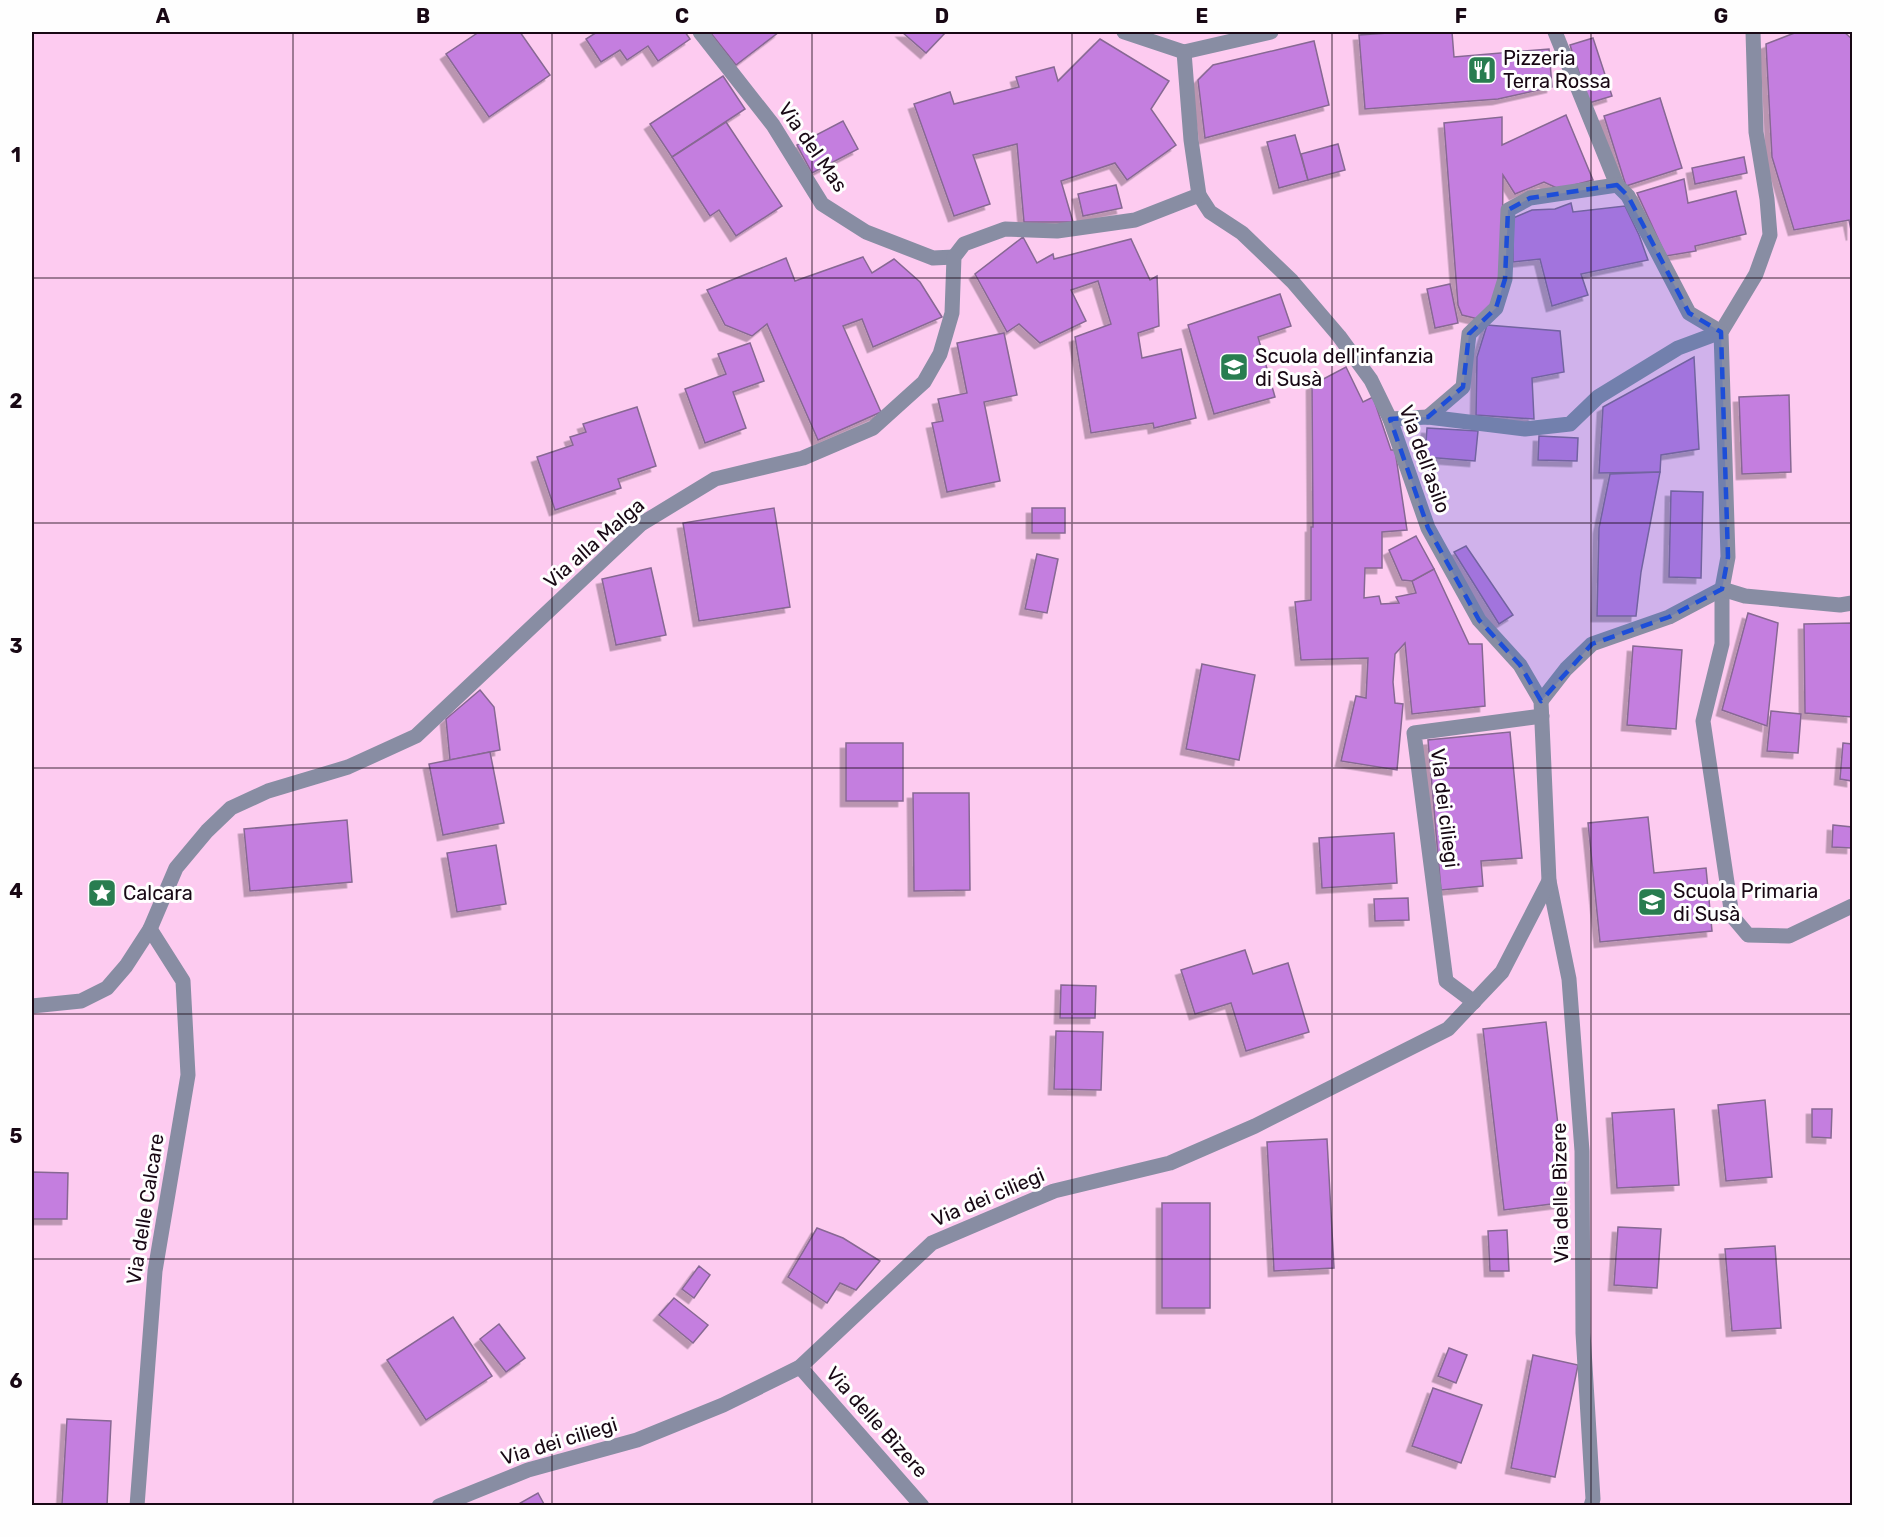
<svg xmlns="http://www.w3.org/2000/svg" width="1884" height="1537" font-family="Rubik,sans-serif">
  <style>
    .building { fill: #c47edf; stroke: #876893; stroke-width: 1.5; filter: url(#shadow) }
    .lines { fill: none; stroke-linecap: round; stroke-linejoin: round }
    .minor { stroke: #888da3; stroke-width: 15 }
    .marked { fill: #1d4ed8; fill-opacity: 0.2; stroke: #1d4ed8; stroke-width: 4.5; stroke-dasharray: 12 8; stroke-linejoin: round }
    .grid { fill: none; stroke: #180814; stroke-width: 1.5; stroke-opacity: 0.55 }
    .labels { text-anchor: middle; stroke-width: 6; stroke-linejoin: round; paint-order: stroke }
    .poi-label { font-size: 20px; fill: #180814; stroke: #fefefe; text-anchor: start }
    .street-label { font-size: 20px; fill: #180814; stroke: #fefefe }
    .neatline { fill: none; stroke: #180814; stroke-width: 2 }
    .grid-label { font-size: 20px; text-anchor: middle; font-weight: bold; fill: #180814 }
  </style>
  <defs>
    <filter id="shadow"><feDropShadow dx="-5.5" dy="5.5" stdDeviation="0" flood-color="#0004"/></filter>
  </defs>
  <rect width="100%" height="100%" fill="#fdcbf0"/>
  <g class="building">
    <path d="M479 32H520L550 75 489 117 446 54Z"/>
    <path d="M597 32H685L690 39 658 61 648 46 627 60 620 50 601 62 586 39Z"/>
    <path d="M710 32H779L736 65Z"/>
    <path d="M902 32H946L926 53Z"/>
    <path d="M1403 32H1452L1454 57 1549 49 1552 87 1498 99 1365 109 1359 35Z"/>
    <path d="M1797 32H1844L1852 39V235L1849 220 1794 230 1772 157 1766 44Z"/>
    <path d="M1593 38 1612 96 1589 103 1570 45Z"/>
    <path d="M1100 39 1169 81 1151 109 1176 145 1127 180 1115 163 1061 181 1073 222H1024L1017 144 973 155 990 204 954 216 914 104 950 92 954 104 1019 87 1016 77 1054 67 1058 81Z"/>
    <path d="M1314 41 1329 105 1205 138 1198 80 1213 65Z"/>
    <path d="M723 76 745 109 672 157 650 124Z"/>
    <path d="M1660 98 1682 168 1626 186 1604 116Z"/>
    <path d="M1566 115 1593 180 1559 189 1544 182 1515 194 1503 175 1502 271 1490 309 1478 319 1462 315 1458 305 1444 123 1502 117V145Z"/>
    <path d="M843 121 858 149 812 173 797 145Z"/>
    <path d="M726 122 782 206 736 236 719 210 710 216 672 157Z"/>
    <path d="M1295 135 1308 180 1279 188 1267 142Z"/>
    <path d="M1338 144 1345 170 1308 180 1301 154Z"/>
    <path d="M1744 157 1747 173 1695 184 1692 168Z"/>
    <path d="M1684 179 1688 203 1736 191 1746 234 1695 246 1696 251 1666 256 1637 193Z"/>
    <path d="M1116 185 1122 208 1083 216 1078 194Z"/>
    <path d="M1571 203 1573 212 1625 206 1639 235 1648 260 1581 274 1588 295 1552 306 1540 259 1513 262V218L1532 210 1555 209Z"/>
    <path d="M1023 237 1037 263 1053 254 1054 259 1131 239 1150 280 1157 276 1159 326 1138 333 1142 358 1181 349 1196 418 1154 428 1153 423 1091 433 1075 337 1111 324 1098 281 1071 290 1086 321 1040 343 1019 324 1007 332 975 274Z"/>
    <path d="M863 257 872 273 894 259 920 282 942 317 873 347 862 319 843 326 881 412 818 440 767 324 752 336 725 325 707 290 786 258 795 281Z"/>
    <path d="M1450 284 1458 323 1435 328 1427 289Z"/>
    <path d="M1280 294 1291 326 1258 337 1275 397 1214 414 1188 325Z"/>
    <path d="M1487 325 1560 331 1564 372 1532 378 1534 419 1476 415 1477 357Z"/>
    <path d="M1004 333 1017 395 984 402 1000 481 947 492 932 423 943 421 938 399 967 393 957 343Z"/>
    <path d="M750 343 764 381 733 392 746 428 705 443 685 389 726 374 718 354Z"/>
    <path d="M1694 357 1699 449 1661 455 1660 472 1599 473 1603 407Z"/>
    <path d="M1346 367 1363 402 1373 397 1391 450H1395L1407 530 1382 532V568H1365L1364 598 1379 596 1381 604 1399 603 1396 597 1416 593 1412 581 1434 569 1469 644H1482L1485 706 1412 714 1405 643 1395 654 1393 682 1395 703 1403 704 1397 770 1341 761 1356 696 1366 698 1368 658 1301 660 1295 602 1311 600V527H1313L1312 385Z"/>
    <path d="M1789 395 1791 472 1742 474 1739 397Z"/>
    <path d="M637 407 656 466 618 479 621 488 555 510 537 457 573 445 570 437 586 432 583 424Z"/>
    <path d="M1427 428 1478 431 1475 461 1425 457Z"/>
    <path d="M1539 436 1578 438 1577 461 1538 460Z"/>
    <path d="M1660 472 1641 572 1636 616H1597L1599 528 1610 474Z"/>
    <path d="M1671 491 1703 492 1701 578 1669 577Z"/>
    <path d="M774 508 790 607 699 621 683 523Z"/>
    <rect x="1032" y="508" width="33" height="25"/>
    <path d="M1416 536 1434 569 1412 581 1402 580 1389 550Z"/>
    <path d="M1466 546 1513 615 1499 624 1454 552Z"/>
    <path d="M1037 554 1058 559 1047 613 1025 609Z"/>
    <path d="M651 568 666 635 616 645 602 579Z"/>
    <path d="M1748 613 1778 623 1767 726 1722 710Z"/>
    <path d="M1852 623V717L1805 713 1804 624Z"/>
    <path d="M1633 646 1682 650 1676 729 1627 725Z"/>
    <path d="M1202 664 1255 675 1239 760 1186 749Z"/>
    <path d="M480 690 494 707 500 750 450 760 446 719Z"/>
    <path d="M1771 711 1801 714 1798 753 1767 751Z"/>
    <path d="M1510 732 1522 858 1481 861 1483 886 1441 890 1428 740Z"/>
    <rect x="846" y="743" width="57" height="58"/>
    <path d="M1843 743 1852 744V781L1840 779Z"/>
    <path d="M490 752 504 823 443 835 429 764Z"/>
    <path d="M913 793H969L970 890 914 891Z"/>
    <path d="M1648 817 1654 873 1706 868 1712 931 1600 942 1588 823Z"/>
    <path d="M347 820 352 882 250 891 244 829Z"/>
    <path d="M1833 825 1852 827V848L1832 847Z"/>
    <path d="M1394 833 1397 883 1322 888 1319 838Z"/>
    <path d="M496 845 506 904 457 912 447 853Z"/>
    <path d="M1408 898 1409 920 1375 921 1374 899Z"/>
    <path d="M1245 950 1253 974 1288 963 1309 1032 1246 1051 1231 1003 1195 1014 1181 970Z"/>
    <path d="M1061 985 1096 986 1095 1018H1060Z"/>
    <path d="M1546 1022 1567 1202 1504 1210 1483 1029Z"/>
    <path d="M1056 1031 1103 1032 1101 1090 1054 1089Z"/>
    <path d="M1765 1100 1772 1177 1726 1181 1718 1105Z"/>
    <path d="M1674 1109 1679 1185 1617 1188 1612 1113Z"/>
    <path d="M1812 1109H1832L1831 1138 1812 1137Z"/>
    <path d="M1327 1139 1334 1268 1274 1271 1267 1142Z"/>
    <path d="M32 1172 68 1173 67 1219H32Z"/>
    <rect x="1162" y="1203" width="48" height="105"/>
    <path d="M1618 1227 1661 1229 1657 1288 1614 1285Z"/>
    <path d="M817 1228 843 1238 880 1261 856 1290 840 1283 827 1303 788 1277Z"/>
    <path d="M1507 1230 1509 1271H1490L1488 1231Z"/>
    <path d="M1775 1246 1781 1328 1732 1331 1725 1249Z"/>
    <path d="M699 1266 710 1275 694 1298 682 1289Z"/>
    <path d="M674 1298 708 1325 693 1343 659 1315Z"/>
    <path d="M453 1317 492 1376 426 1420 387 1360Z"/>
    <path d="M499 1324 525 1358 506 1372 480 1339Z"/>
    <path d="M1449 1348 1467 1355 1456 1383 1438 1376Z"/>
    <path d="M1533 1355 1578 1365 1555 1477 1511 1468Z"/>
    <path d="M1433 1388 1482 1405 1461 1463 1412 1446Z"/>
    <path d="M67 1419 111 1421 107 1506 62 1504Z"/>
    <path d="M538 1493 545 1506H515Z"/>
  </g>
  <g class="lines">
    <g class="minor">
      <path d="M700 32 773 125 822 204 866 232 933 258 954 257"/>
      <path d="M1124 32 1184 52 1271 32"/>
      <path d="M1555 32 1617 185 1628 196 1689 313 1721 332"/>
      <path d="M1753 32 1756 132 1767 199 1770 235 1756 274 1721 332 1728 557 1722 589V644L1703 721 1732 916 1748 935 1789 936 1852 906"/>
      <path d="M1199 195 1210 212 1242 233 1292 281 1339 336 1371 380 1390 419 1428 528 1479 620 1520 665 1541 701 1549 881 1569 979 1582 1151 1583 1333 1593 1499 1591 1506"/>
      <path d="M1428 417 1463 387 1469 334 1496 308 1505 279 1508 210 1530 198 1617 185"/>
      <path d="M1390 419 1428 417 1525 429 1570 424 1598 397 1678 348 1721 332"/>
      <path d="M1722 589 1745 596 1840 605 1852 603"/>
      <path d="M1541 701 1566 669 1592 644 1669 617 1722 589"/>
      <path d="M1474 1002 1446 981 1414 733 1542 716"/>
      <path d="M32 1006 81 1001 107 988 126 966 150 929 176 868 207 831 231 808 268 791 348 767 416 736 641 524 715 479 803 458 873 428 924 382 940 354 952 313 954 257 964 244 1005 229 1057 231 1135 220 1199 195 1191 140 1184 52"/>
      <path d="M800 1367 922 1506"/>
      <path d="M137 1506 155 1271 188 1075 183 981 150 929"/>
      <path d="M439 1506 528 1470 637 1440 723 1405 800 1367 932 1243 1054 1191 1170 1163 1255 1126 1448 1029 1502 972 1549 881"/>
    </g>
  </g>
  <path class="marked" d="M1617 185 1628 196 1689 313 1721 332 1728 557 1722 589 1669 617 1592 644 1541 701 1520 665 1479 620 1428 528 1390 419 1428 417 1463 387 1469 334 1496 308 1505 279 1508 210 1530 198Z"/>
  <path class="grid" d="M293 32V1506M552 32V1506M812 32V1506M1072 32V1506M1332 32V1506M1591 32V1506M32 278H1852M32 523H1852M32 768H1852M32 1014H1852M32 1259H1852"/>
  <defs>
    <g id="restaurant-square" transform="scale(1.5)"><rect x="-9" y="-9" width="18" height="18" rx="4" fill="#297d50" stroke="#fefefe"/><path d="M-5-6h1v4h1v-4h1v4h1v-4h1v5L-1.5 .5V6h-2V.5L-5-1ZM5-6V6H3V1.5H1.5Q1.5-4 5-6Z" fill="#fff"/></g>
    <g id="school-square" transform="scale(1.5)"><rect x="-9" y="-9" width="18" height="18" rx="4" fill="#297d50" stroke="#fefefe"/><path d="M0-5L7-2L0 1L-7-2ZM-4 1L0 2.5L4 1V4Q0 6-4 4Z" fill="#fff"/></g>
    <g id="sight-square" transform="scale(1.5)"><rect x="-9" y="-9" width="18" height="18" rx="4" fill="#297d50" stroke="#fefefe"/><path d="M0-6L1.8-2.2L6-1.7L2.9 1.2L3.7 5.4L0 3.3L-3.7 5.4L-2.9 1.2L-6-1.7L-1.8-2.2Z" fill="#fff"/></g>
  </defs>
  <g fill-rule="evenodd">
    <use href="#restaurant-square" x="1482" y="70"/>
    <use href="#school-square" x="1234" y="367"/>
    <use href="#sight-square" x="102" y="893"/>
    <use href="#school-square" x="1652" y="902"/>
  </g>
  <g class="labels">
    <g class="poi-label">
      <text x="1503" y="65">Pizzeria<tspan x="1503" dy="23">Terra Rossa</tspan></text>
      <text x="1255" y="363">Scuola dell'infanzia<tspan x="1255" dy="23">di Susà</tspan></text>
      <text x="1673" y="898">Scuola Primaria<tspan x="1673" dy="23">di Susà</tspan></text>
      <text x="123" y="900">Calcara</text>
    </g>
    <g class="street-label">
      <text transform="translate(813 147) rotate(55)" y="7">Via del Mas</text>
      <text transform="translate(1425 459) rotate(70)" y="7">Via dell'asilo</text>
      <text transform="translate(594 543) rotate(-41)" y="7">Via alla Malga</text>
      <text transform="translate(1445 808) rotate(83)" y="7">Via dei ciliegi</text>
      <text transform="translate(1560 1193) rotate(-91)" y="7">Via delle Bìzere</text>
      <text transform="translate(988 1197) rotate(-23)" y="7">Via dei ciliegi</text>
      <text transform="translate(145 1209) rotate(-81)" y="7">Via delle Calcare</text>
      <text transform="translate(877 1422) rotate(48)" y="7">Via delle Bìzere</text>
      <text transform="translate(559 1441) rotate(-17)" y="7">Via dei ciliegi</text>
    </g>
  </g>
  <rect width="1884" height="1537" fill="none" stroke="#fefefe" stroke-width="66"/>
  <rect x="33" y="33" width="1818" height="1471" class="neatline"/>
  <g class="grid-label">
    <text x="163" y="23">A</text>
    <text x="423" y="23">B</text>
    <text x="682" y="23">C</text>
    <text x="942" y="23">D</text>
    <text x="1202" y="23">E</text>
    <text x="1461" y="23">F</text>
    <text x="1721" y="23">G</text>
    <text x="16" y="162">1</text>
    <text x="16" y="408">2</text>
    <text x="16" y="653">3</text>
    <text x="16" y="898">4</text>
    <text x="16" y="1143">5</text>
    <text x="16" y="1388">6</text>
  </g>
</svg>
